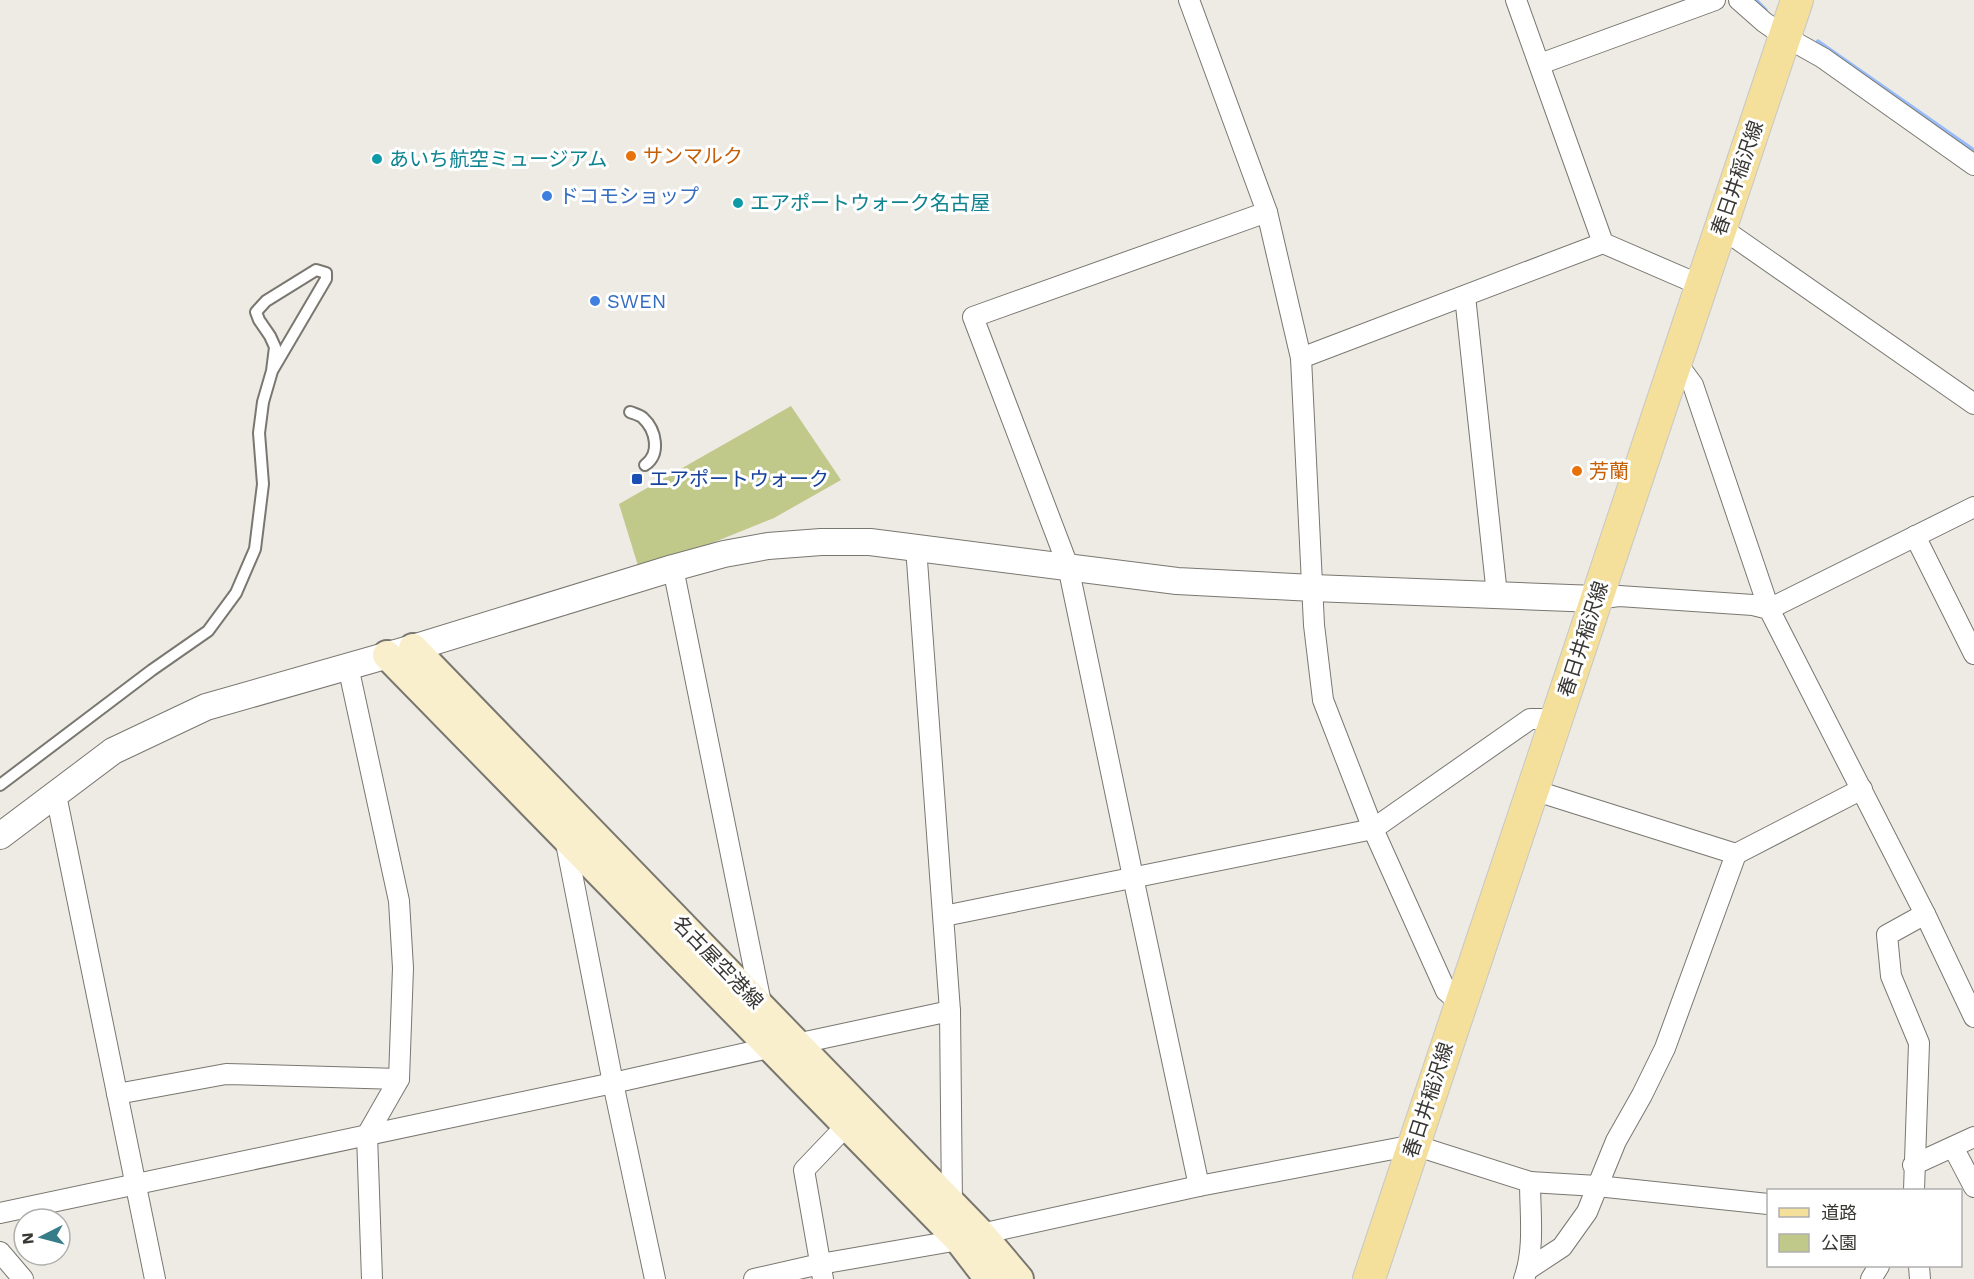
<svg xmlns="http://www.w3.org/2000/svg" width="1974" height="1279" font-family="'Work Sans','Noto Sans JP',sans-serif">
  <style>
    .green { fill: #c1c98a }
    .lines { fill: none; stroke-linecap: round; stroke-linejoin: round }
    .stream { stroke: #98bcfb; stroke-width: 5 }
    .service-casing { stroke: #797770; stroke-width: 14 }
    .minor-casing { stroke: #797770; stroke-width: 22 }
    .tertiary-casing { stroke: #797770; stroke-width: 28 }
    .secondary-casing { stroke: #797770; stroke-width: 32 }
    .primary-casing { stroke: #c7c7c6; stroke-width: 34 }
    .service { stroke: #fff; stroke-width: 10 }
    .minor { stroke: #fff; stroke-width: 20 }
    .tertiary { stroke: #fff; stroke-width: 26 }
    .secondary { stroke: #faefcd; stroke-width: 28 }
    .primary { stroke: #f4df9b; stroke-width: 32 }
    .food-dot { fill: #e8710a; stroke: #fff; stroke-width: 2 }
    .culture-dot { fill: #0f9aa8; stroke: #fff; stroke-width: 2 }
    .shop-dot { fill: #3f7fe0; stroke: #fff; stroke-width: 2 }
    .transit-dot { fill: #1a4fb4; stroke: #fff; stroke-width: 2 }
    .labels { text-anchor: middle; stroke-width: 6; stroke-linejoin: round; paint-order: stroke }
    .food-label { font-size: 20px; fill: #c56008; stroke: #fff; text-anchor: start }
    .culture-label { font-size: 20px; fill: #0d838f; stroke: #fff; text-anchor: start }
    .street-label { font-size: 20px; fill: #383734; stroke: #fff }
    .shop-label { font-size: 20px; fill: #366cbe; stroke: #fff; text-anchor: start }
    .transit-label { font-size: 20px; fill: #164399; stroke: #fff; text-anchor: start }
  </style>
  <rect width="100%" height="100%" fill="#edebe3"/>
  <path class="green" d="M791 406 841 480 774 518 712 543 639 569 619 504Z"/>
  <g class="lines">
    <g class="stream">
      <path d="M1755 0 1765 10"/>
      <path d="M1818 42 1974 151"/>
    </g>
    <g class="service-casing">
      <g id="service">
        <path d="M630 412C635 414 640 415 643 418 656 430 661 454 645 465"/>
        <path d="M0 785 152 670 208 631 236 593 255 549 263 484 259 433 263 402 272 371 275 347 270 336 259 320 256 312 266 301 316 270 326 273V279L272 371"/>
      </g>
    </g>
    <g class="minor-casing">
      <g id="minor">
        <path d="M1189 0 1267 212 973 317 1068 566 1133 877 1199 1186"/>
        <path d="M1516 0 1603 243 1700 285"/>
        <path d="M1739 0 1764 22 1784 36 1823 58 1974 165"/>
        <path d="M1540 64 1715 0"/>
        <path d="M1267 212 1301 358 1314 625 1323 700 1373 829 1446 991 1460 1003"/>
        <path d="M1720 227 1974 404"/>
        <path d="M1465 296 1497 595"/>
        <path d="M1301 358 1603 243"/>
        <path d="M1676 362 1693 385 1769 609 1974 507"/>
        <path d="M1915 536 1974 654"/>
        <path d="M916 547 950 1011 952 1204"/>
        <path d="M673 568 762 1008"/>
        <path d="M1596 599 1619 596 1753 605 1769 609 1925 914 1974 1017"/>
        <path d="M348 666 399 901 403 968 399 1079 367 1135 372 1279"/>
        <path d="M1533 790 1736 854"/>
        <path d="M56 795 155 1279"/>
        <path d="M565 838 613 1083 655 1279"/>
        <path d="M944 916 1373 829 1530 719H1557"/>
        <path d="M796 1044 950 1011"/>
        <path d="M117 1094 226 1074 399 1079"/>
        <path d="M1953 1147 1974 1187"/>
        <path d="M1913 1165 1974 1137"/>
        <path d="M1530 1182 1597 1186 1768 1204"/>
        <path d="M1914 1190 1919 1043 1891 976 1887 935 1925 914"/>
        <path d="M0 1213 613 1083 769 1048"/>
        <path d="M981 1234 1199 1186 1414 1145 1530 1182C1530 1213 1535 1249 1524 1279"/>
        <path d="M0 1252 23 1279"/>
        <path d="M1919 1266 1920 1279"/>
        <path d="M1527 1270 1562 1247 1587 1212 1616 1141 1642 1095 1665 1048 1736 854 1862 789"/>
        <path d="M754 1279 820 1264 959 1240"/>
        <path d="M823 1279 804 1170 846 1126"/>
        <path d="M1871 1279 1879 1266"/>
      </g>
    </g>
    <g class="tertiary-casing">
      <path id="tertiary" d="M0 836 113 751 206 707 413 648 673 568 724 554 768 546 821 542H870L1177 581 1313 588 1596 599"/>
    </g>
    <g class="secondary-casing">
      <g id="secondary">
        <path d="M413 648 981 1234 1019 1279"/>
        <path d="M387 655 959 1240 989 1279"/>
      </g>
    </g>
    <g class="primary-casing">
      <path id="primary" d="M1369 1279 1797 0"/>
    </g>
    <use href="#service" class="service"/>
    <use href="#minor" class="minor"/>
    <use href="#tertiary" class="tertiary"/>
    <use href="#secondary" class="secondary"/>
    <use href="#primary" class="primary"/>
  </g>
  <g class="food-dot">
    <circle cx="631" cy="156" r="6"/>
    <circle cx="1577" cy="471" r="6"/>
  </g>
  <g class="culture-dot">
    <circle cx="377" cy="159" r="6"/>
    <circle cx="738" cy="203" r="6"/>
  </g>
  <g class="shop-dot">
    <circle cx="547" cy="196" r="6"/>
    <circle cx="595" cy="301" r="6"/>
  </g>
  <rect class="transit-dot" x="631" y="473" width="12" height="12" rx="3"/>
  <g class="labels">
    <g class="food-label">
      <text x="643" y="163">サンマルク</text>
      <text x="1589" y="478">芳蘭</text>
    </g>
    <g class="culture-label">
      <text x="389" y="166">あいち航空ミュージアム</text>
      <text x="750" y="210">エアポートウォーク名古屋</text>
    </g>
    <g class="street-label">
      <text transform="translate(1737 178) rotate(-71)" y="7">春日井稲沢線</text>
      <text transform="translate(1583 639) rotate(-72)" y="7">春日井稲沢線</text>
      <text transform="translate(718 962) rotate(46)" y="7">名古屋空港線</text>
      <text transform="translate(1428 1100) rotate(-72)" y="7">春日井稲沢線</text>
    </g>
    <g class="shop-label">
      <text x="559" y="203">ドコモショップ</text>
      <text x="607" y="308">SWEN</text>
    </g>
    <g class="transit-label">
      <text x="649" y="486">エアポートウォーク</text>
    </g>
  </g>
  <rect x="1767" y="1189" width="195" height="78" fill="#ffffff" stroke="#afafae" stroke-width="1.5"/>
  <rect x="1779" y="1208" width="30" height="9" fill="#f4df9b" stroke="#afafae" stroke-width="1.5"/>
  <text x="1821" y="1219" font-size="18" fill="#383734">道路</text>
  <rect x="1779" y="1234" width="30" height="18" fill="#c1c98a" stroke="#afafae" stroke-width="1.5"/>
  <text x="1821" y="1249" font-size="18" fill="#383734">公園</text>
  <g transform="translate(42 1237) rotate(264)"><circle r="28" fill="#ffffff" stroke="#afafae" stroke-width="1.5"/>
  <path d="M0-4.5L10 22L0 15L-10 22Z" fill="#377d89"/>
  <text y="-9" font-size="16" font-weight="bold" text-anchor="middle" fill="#383734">N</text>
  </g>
</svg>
